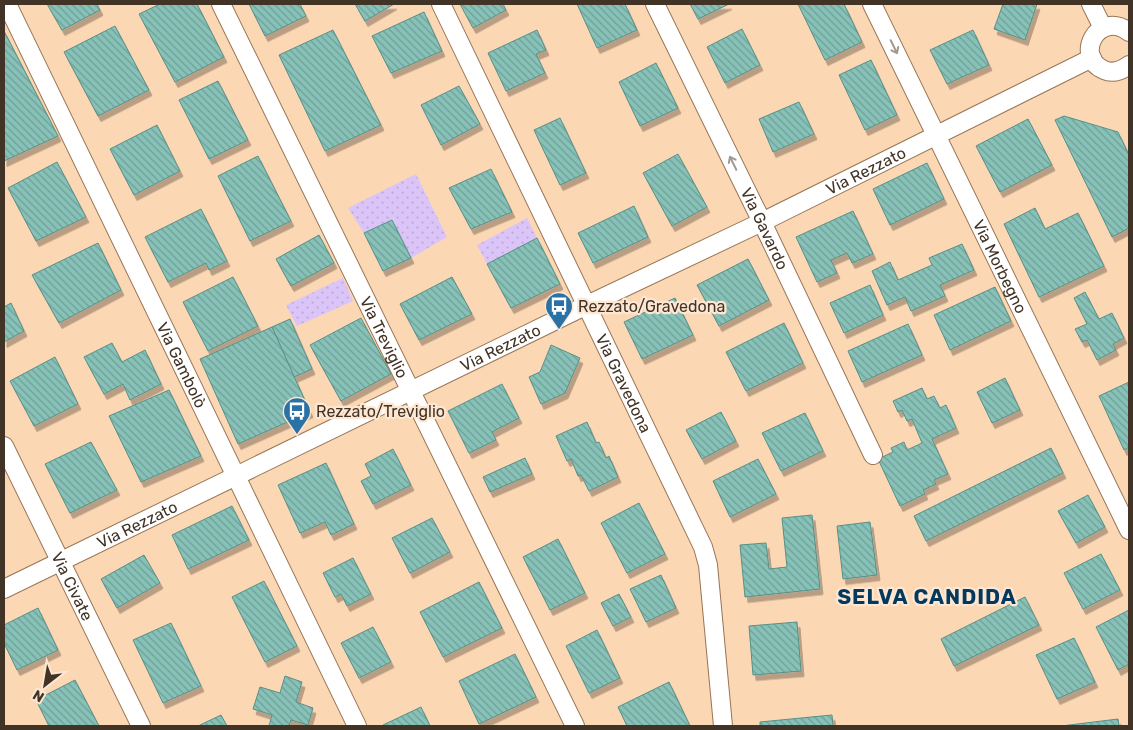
<svg xmlns="http://www.w3.org/2000/svg" width="1133" height="730" font-family="Rubik,sans-serif">
  <style>
    .grass { fill: url(#grass-dots) }
    .building { fill: url(#building-back-hatch); stroke: #569088; filter: url(#shadow) }
    .lines { fill: none; stroke-linecap: round; stroke-linejoin: round }
    .minor-casing { stroke: #987656; stroke-width: 20 }
    .minor { stroke: #fff; stroke-width: 18 }
    .oneway { stroke: #a09992 }
    .labels { text-anchor: middle; stroke-width: 4.5; stroke-linejoin: round; paint-order: stroke }
    .street-label { font-size: 16px; fill: #413325; stroke: #fee7d2 }
    .poi-label { font-size: 16px; fill: #413325; stroke: #fee7d2; text-anchor: start }
    .district-label { font-size: 21px; font-weight: bold; letter-spacing: 1px; fill: #03395c; stroke: #fee7d2 }
  </style>
  <defs>
    <pattern id="grass-dots" width="8" height="8" patternUnits="userSpaceOnUse" patternTransform="scale(1.25)"><rect width="8" height="8" fill="#dbc5f8"/><path d="M2 2h.1M6 6h.1" fill="none" stroke="#bdaad4" stroke-width="1.8" stroke-linecap="round"/></pattern>
    <pattern id="building-back-hatch" width="6" height="6" patternUnits="userSpaceOnUse" patternTransform="scale(1.25)"><rect width="6" height="6" fill="#87c2b9"/><path d="M-1 5l2 2M0 0l6 6M5-1l2 2" fill="none" stroke="#709e96"/></pattern>
    <filter id="shadow"><feDropShadow dx="3" dy="5.5" stdDeviation="0" flood-color="#0004"/></filter>
  </defs>
  <rect width="100%" height="100%" fill="#fcd7b4"/>
  <g class="grass">
    <path d="M416 174 447 237 411 258 392 220 364 233 348 208Z"/>
    <path d="M527 218 537 238 487 264 477 245Z"/>
    <path d="M343 278 353 301 297 326 286 305Z"/>
  </g>
  <g class="building">
    <path d="M47 4H97L100 10 62 30Z"/>
    <path d="M160 4H197L224 57 175 82 139 14Z"/>
    <path d="M249 4H300L306 16 265 36Z"/>
    <path d="M355 4H394L365 21Z"/>
    <path d="M460 4H503L506 10 473 28Z"/>
    <path d="M577 4H625L637 30 597 48Z"/>
    <path d="M690 4H729L698 19Z"/>
    <path d="M798 4H844L862 42 825 60Z"/>
    <path d="M1003 4H1037L1025 40 994 29Z"/>
    <path d="M424 12 442 51 391 73 372 36Z"/>
    <path d="M115 26 149 90 98 116 64 52Z"/>
    <path d="M742 29 760 65 725 83 707 47Z"/>
    <path d="M333 30 381 125 325 151 279 55Z"/>
    <path d="M537 30 546 50 536 54 545 73 506 91 488 53Z"/>
    <path d="M973 30 989 65 947 84 930 50Z"/>
    <path d="M4 31 58 136 4 161Z"/>
    <path d="M871 60 897 115 865 130 839 75Z"/>
    <path d="M656 63 678 108 640 126 619 82Z"/>
    <path d="M218 81 248 140 209 159 179 100Z"/>
    <path d="M459 86 480 124 441 145 421 105Z"/>
    <path d="M799 102 814 134 773 152 759 119Z"/>
    <path d="M1064 116 1118 132 1129 155V228L1112 237 1055 120Z"/>
    <path d="M560 118 586 173 560 185 534 130Z"/>
    <path d="M1028 119 1052 165 1000 192 976 146Z"/>
    <path d="M157 125 180 171 134 195 110 149Z"/>
    <path d="M678 154 707 207 672 226 643 173Z"/>
    <path d="M258 156 291 221 250 241 218 176Z"/>
    <path d="M57 162 86 217 36 241 8 188Z"/>
    <path d="M927 163 944 199 890 225 873 189Z"/>
    <path d="M491 169 512 212 471 229 449 188Z"/>
    <path d="M634 206 648 237 593 263 578 233Z"/>
    <path d="M1035 208 1045 229 1078 213 1104 266 1039 297 1004 224Z"/>
    <path d="M201 209 227 261 209 270 206 263 168 282 145 237Z"/>
    <path d="M853 211 873 254 852 263 847 253 831 260 837 273 817 282 796 237Z"/>
    <path d="M392 220 411 258 383 271 364 233Z"/>
    <path d="M319 235 334 263 291 286 276 259Z"/>
    <path d="M537 238 560 284 511 308 487 264Z"/>
    <path d="M98 243 121 290 59 323 32 275Z"/>
    <path d="M962 244 974 270 940 285 945 296 911 311 905 297 887 305 872 271 890 262 898 280 932 265 929 258Z"/>
    <path d="M748 259 769 300 719 326 697 285Z"/>
    <path d="M233 277 258 326 208 351 183 302Z"/>
    <path d="M452 277 472 314 419 340 400 304Z"/>
    <path d="M870 285 883 315 844 333 830 303Z"/>
    <path d="M995 287 1011 321 950 350 934 315Z"/>
    <path d="M1085 292 1099 319 1112 313 1124 338 1113 344 1116 350 1097 360 1087 340 1082 342 1075 329 1087 324 1074 298Z"/>
    <path d="M675 298 693 335 642 359 624 322Z"/>
    <path d="M11 303 24 331 4 342V307Z"/>
    <path d="M361 318 391 374 341 401 310 345Z"/>
    <path d="M290 319 312 369 294 377 272 327Z"/>
    <path d="M784 323 803 363 746 391 726 352Z"/>
    <path d="M908 324 922 355 862 382 848 351Z"/>
    <path d="M272 327 310 412 238 444 200 359Z"/>
    <path d="M112 343 122 362 145 350 161 384 130 400 123 384 104 394 84 357Z"/>
    <path d="M551 345 580 358 565 393 541 404 529 377 540 372Z"/>
    <path d="M55 357 78 404 34 426 10 381Z"/>
    <path d="M1005 378 1020 410 992 423 977 392Z"/>
    <path d="M1129 382V447L1124 450 1099 396Z"/>
    <path d="M502 384 519 418 492 432 496 440 469 453 448 411Z"/>
    <path d="M922 388 927 399 934 396 940 408 946 405 956 428 932 439 948 474 934 480 936 484 923 490 925 494 900 506 878 459 893 452 891 448 904 442 907 450 922 443 912 419 907 421 902 410 898 412 893 401Z"/>
    <path d="M169 390 201 456 141 482 109 416Z"/>
    <path d="M721 412 736 441 702 459 686 430Z"/>
    <path d="M805 413 823 451 781 471 762 433Z"/>
    <path d="M587 422 596 443 599 442 606 458 609 456 618 477 589 491 581 475 578 476 571 459 567 461 556 436Z"/>
    <path d="M91 442 117 490 70 513 45 464Z"/>
    <path d="M1051 448 1063 473 926 541 914 516Z"/>
    <path d="M393 449 411 485 373 504 361 481 371 476 365 464Z"/>
    <path d="M525 458 532 474 490 492 483 477Z"/>
    <path d="M758 459 776 494 730 517 713 481Z"/>
    <path d="M326 463 354 524 331 535 325 522 300 533 278 485Z"/>
    <path d="M1088 495 1105 527 1076 543 1058 511Z"/>
    <path d="M639 503 665 554 627 573 601 523Z"/>
    <path d="M232 506 249 540 188 569 172 535Z"/>
    <path d="M812 515 820 589 745 597 740 545 766 543 769 569 787 567 782 518Z"/>
    <path d="M432 518 450 552 410 573 392 538Z"/>
    <path d="M870 522 877 575 843 579 837 526Z"/>
    <path d="M558 539 585 593 550 610 523 557Z"/>
    <path d="M1101 554 1120 590 1083 609 1064 573Z"/>
    <path d="M144 555 160 583 117 608 101 579Z"/>
    <path d="M353 558 371 594 347 606 341 594 335 597 323 573Z"/>
    <path d="M661 575 676 608 646 622 630 589Z"/>
    <path d="M264 581 297 646 265 662 232 597Z"/>
    <path d="M479 582 502 628 443 657 420 612Z"/>
    <path d="M619 594 631 617 613 626 601 603Z"/>
    <path d="M1025 597 1039 625 954 666 941 639Z"/>
    <path d="M38 608 58 650 17 670 4 643V625Z"/>
    <path d="M1129 610V664L1118 670 1096 627Z"/>
    <path d="M797 622 801 671 753 675 749 626Z"/>
    <path d="M171 623 201 686 163 703 133 640Z"/>
    <path d="M373 627 391 662 359 678 341 643Z"/>
    <path d="M597 630 620 678 589 693 566 646Z"/>
    <path d="M1074 638 1095 682 1057 699 1036 655Z"/>
    <path d="M515 654 536 697 479 724 459 681Z"/>
    <path d="M285 676 302 682 296 702 313 708 308 725 291 720 289 726H269L272 715 253 709 260 687 280 693Z"/>
    <path d="M75 680 99 726H49L36 700Z"/>
    <path d="M669 682 690 726H627L618 707Z"/>
    <path d="M421 707 430 726H383V725Z"/>
    <path d="M221 715 227 726H198Z"/>
    <path d="M832 715 833 726H760V722Z"/>
    <path d="M1118 719 1119 726H1061Z"/>
  </g>
  <g class="lines">
    <g class="minor-casing">
      <g id="minor">
        <path id="s1" d="M7 4 357 726"/>
        <path id="s2" d="M221 4 575 726"/>
        <path id="s3" d="M441 4 703 547 708 565 723 726"/>
        <path id="s4" d="M655 4 762 222 873 455"/>
        <path id="s5" d="M872 4 1129 530"/>
        <path d="M1091 4 1103 28"/>
        <path d="M1129 32C1098 9 1073 57 1104 70 1113 74 1121 71 1129 65"/>
        <path id="s6" d="M4 446 141 726"/>
        <path id="s7" d="M4 589 585 306 762 222 1092 58"/>
      </g>
    </g>
    <use href="#minor" class="minor"/>
  </g>
  <defs><path id="oneway-shaft" d="M-6 0H5M1.5-3L5.5 0L1.5 3" fill="none" stroke-width="1.6" stroke-linecap="round" stroke-linejoin="round" transform="scale(1.25)"/></defs>
  <g class="oneway">
    <use href="#oneway-shaft" transform="translate(894 47) rotate(64)"/>
    <use href="#oneway-shaft" transform="translate(733 163) rotate(-116)"/>
  </g>
  <defs>
    <g id="bus-pin" transform="scale(1.4375)"><path d="M0 17L-7.5 6A9.5 9.5 0 1 1 7.5 6Z" fill="#2a72a6" stroke="#fee7d2"/><path d="M-5-6H5V4H4V6H2V4H-2V6H-4V4H-5ZM-3.5-4V0h7V-4ZM-3.5 1.2v1.5H-2V1.2ZM2 1.2v1.5H3.5V1.2Z" fill="#fff"/></g>
  </defs>
  <g fill-rule="evenodd">
    <use href="#bus-pin" x="559" y="306"/>
    <use href="#bus-pin" x="297" y="411"/>
  </g>
  <g class="labels">
    <g class="street-label">
      <text dy="6" stroke="none"><textPath href="#s7" startOffset="958">Via Rezzato</textPath></text>
      <text dy="6" stroke="none"><textPath href="#s4" startOffset="250">Via Gavardo</textPath></text>
      <text dy="6" stroke="none"><textPath href="#s5" startOffset="292">Via Morbegno</textPath></text>
      <text dy="6" stroke="none"><textPath href="#s2" startOffset="371">Via Treviglio</textPath></text>
      <text dy="6" stroke="none"><textPath href="#s7" startOffset="552">Via Rezzato</textPath></text>
      <text dy="6" stroke="none"><textPath href="#s1" startOffset="401">Via Gambolò</textPath></text>
      <text dy="6" stroke="none"><textPath href="#s3" startOffset="421">Via Gravedona</textPath></text>
      <text dy="6" stroke="none"><textPath href="#s7" startOffset="148">Via Rezzato</textPath></text>
      <text dy="6" stroke="none"><textPath href="#s6" startOffset="156">Via Civate</textPath></text>
    </g>
    <g class="poi-label">
      <text x="578" y="312">Rezzato/Gravedona</text>
      <text x="316" y="417">Rezzato/Treviglio</text>
    </g>
    <g class="district-label">
      <text x="927" y="604">SELVA CANDIDA</text>
    </g>
  </g>
  <rect width="1133" height="730" fill="none" stroke="#413325" stroke-width="10"/>
  <g transform="translate(45 685) rotate(211)" stroke="#fee7d2" stroke-width="4" paint-order="stroke">
  <path d="M0-4L9 19L0 12L-9 19Z" fill="#413325"/>
  <text y="-8" font-size="14" font-weight="bold" text-anchor="middle" fill="#413325">N</text>
  </g>
</svg>
